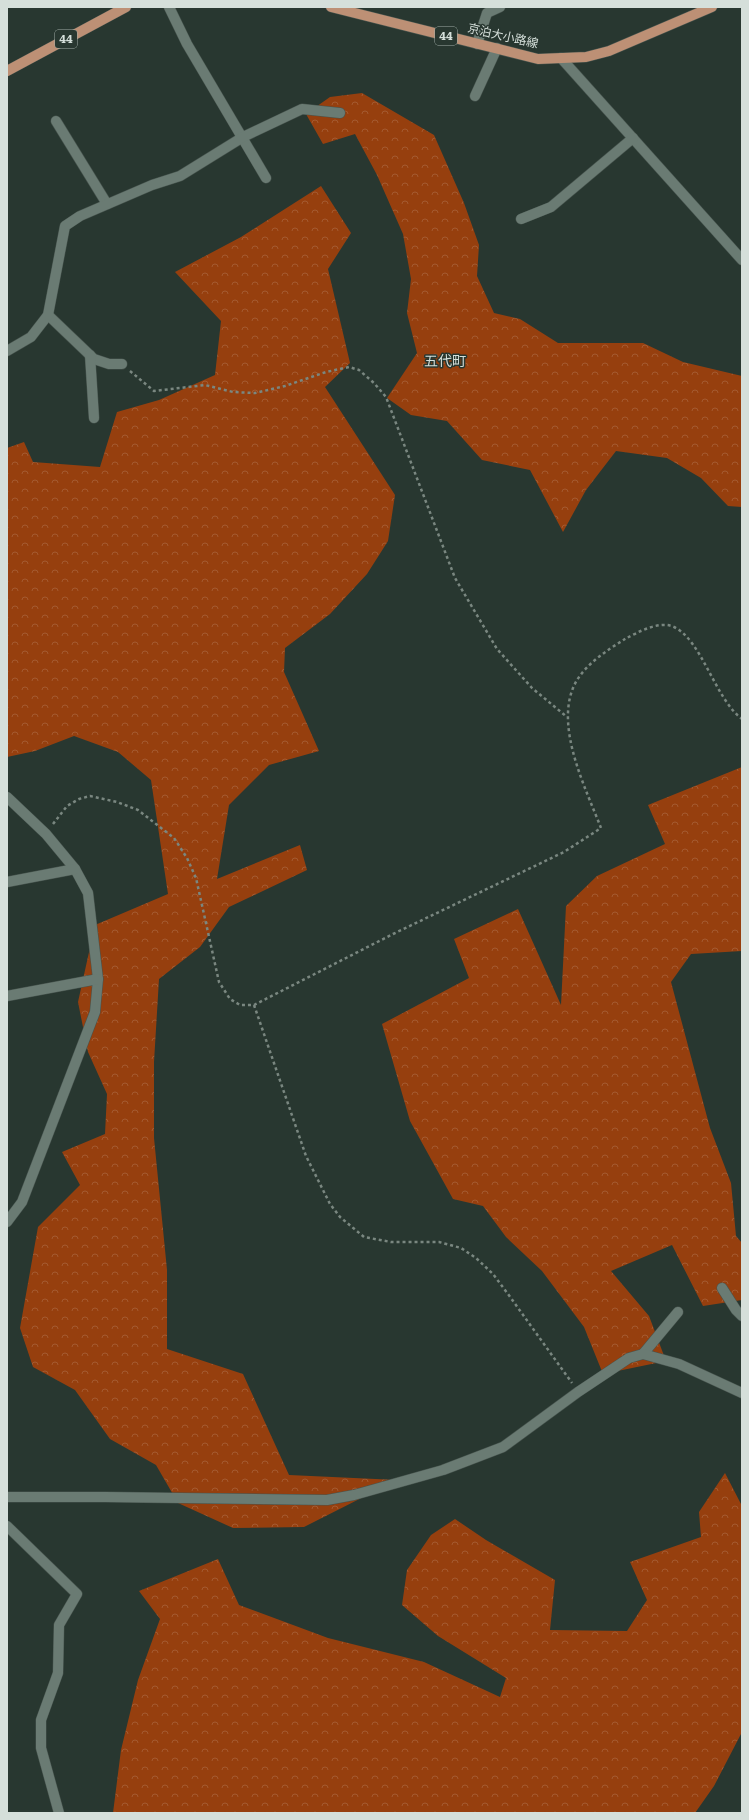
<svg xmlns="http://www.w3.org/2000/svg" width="749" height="1820" font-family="Literata,'Noto Sans JP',serif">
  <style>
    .forest { fill: url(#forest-crowns) }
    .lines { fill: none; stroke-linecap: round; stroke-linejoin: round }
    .minor-casing { stroke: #47544e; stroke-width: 11 }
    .major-casing { stroke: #47544e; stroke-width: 11 }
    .path { stroke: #7a8780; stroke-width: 2.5; stroke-dasharray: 3 3; stroke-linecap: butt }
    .minor { stroke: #6a7b73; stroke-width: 10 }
    .major { stroke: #bd9075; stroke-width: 10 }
    .labels { text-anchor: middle; stroke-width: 3; stroke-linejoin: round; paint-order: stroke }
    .shield { fill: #283730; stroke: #a1ada7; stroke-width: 1 }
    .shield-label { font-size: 11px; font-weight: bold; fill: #d5dfda }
    .street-label { font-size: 12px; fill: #d5dfda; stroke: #283730 }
    .quarter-label { font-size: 14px; fill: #d5dfda; stroke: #283730 }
  </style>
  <defs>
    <pattern id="forest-crowns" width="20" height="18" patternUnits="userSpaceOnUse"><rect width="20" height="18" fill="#963f0e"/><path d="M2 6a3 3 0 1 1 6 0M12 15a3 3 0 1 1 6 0" fill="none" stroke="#a45a30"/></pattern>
  </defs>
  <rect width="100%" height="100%" fill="#283730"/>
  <g class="forest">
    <path d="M362 93 434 135 464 203 479 245 477 276 494 313 520 319 558 343H643L683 362 742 376V507L728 506 701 478 667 458 616 451 586 490 563 532 530 470 482 460 447 421 411 415 387 398 417 353 407 313 411 279 403 234 377 175 355 134 323 144 306 114 330 97Z"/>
    <path d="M321 186 351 233 328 269 350 363 325 387 395 495 388 541 367 574 330 614 285 648 284 672 319 751 269 765 229 805 217 879 300 845 307 870 229 907 200 947 159 979 154 1062V1138L167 1270V1349L243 1374 289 1475 397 1480 304 1527 233 1528 178 1503 156 1465 110 1439 75 1390 33 1367 20 1328 38 1227 80 1185 62 1152 105 1134 107 1094 88 1052 78 1002 95 925 168 894 151 780 118 752 74 736 35 751 7 757V448L24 442 33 462 100 467 117 412 159 400 215 375 221 321 175 272 241 237Z"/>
    <path d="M742 767V951L691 954 671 982 710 1128 731 1183 736 1236 742 1243V1300L703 1306 672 1245 611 1271 649 1316 666 1361 603 1374 584 1327 542 1271 506 1237 483 1206 453 1199 410 1121 382 1024 469 978 454 939 518 909 561 1005 566 906 597 876 665 844 648 805Z"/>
    <path d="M725 1473 742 1506V1732L714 1786 695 1813H113L121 1750 138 1680 160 1619 139 1591 218 1559 239 1605 328 1638 424 1662 500 1697 506 1678 438 1636 402 1605 407 1570 431 1535 455 1519 486 1540 555 1580 550 1630 627 1631 647 1600 630 1562 701 1537 699 1512Z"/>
  </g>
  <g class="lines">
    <g class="minor-casing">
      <g id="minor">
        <path d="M169 7 187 44 266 178"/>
        <path d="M477 44 487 13 500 7"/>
        <path d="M561 58 742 260"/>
        <path d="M475 96 497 48"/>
        <path d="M56 121 107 204"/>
        <path d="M521 219 551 207 633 138"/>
        <path d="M48 315 94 359 109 364H122"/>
        <path d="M7 351 31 337 48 315 65 226 80 216 152 185 180 176 243 137 302 109 340 113"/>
        <path d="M90 355 94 418"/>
        <path d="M7 797 46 834 75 869 88 893 98 979 95 1012 22 1202 7 1222"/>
        <path d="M7 882 75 869"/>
        <path d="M7 996 98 979"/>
        <path d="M722 1288 736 1310 742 1316"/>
        <path d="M643 1354 678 1312"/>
        <path d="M7 1497H105L327 1500 354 1495 443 1470 503 1447 578 1392 629 1358 643 1354 679 1364 742 1393"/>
        <path d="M7 1526 77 1594 59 1625 58 1673 41 1720V1748L59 1813"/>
      </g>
    </g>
    <g class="major-casing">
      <g id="major">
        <path d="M331 7 538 59 586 57 609 51 712 7"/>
        <path d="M7 71 126 7"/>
      </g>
    </g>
    <g class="path">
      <path d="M130 371 154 391 205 385 233 392 255 393 285 386 326 372 349 367 359 370 374 383 386 397 455 578 497 649 532 688 567 717"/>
      <path d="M53 824 67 806 79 799 90 796 117 802 138 810 174 838 187 858 196 878 219 982 230 999 240 1005H254L393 934 564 852 601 828C586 789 556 730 573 688 582 666 606 651 625 639 638 632 660 620 674 627 702 640 715 699 742 719"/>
      <path d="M254 1005 306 1156 330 1204 340 1217 364 1237 391 1242H439L461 1248 476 1258 493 1274 508 1294 572 1383"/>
    </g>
    <use href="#minor" class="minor"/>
    <use href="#major" class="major"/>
  </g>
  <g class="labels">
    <g class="shield">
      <rect x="435" y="27" width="22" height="18" rx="3"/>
      <rect x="55" y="30" width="22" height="18" rx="3"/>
    </g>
    <g class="shield-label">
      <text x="446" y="40">44</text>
      <text x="66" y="43">44</text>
    </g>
    <g class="street-label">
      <text transform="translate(503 36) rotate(13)" y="4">京泊大小路線</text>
    </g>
    <g class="quarter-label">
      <text x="445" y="366">五代町</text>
    </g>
  </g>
  <rect width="749" height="1820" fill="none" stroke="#d5dfda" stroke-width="16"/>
</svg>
